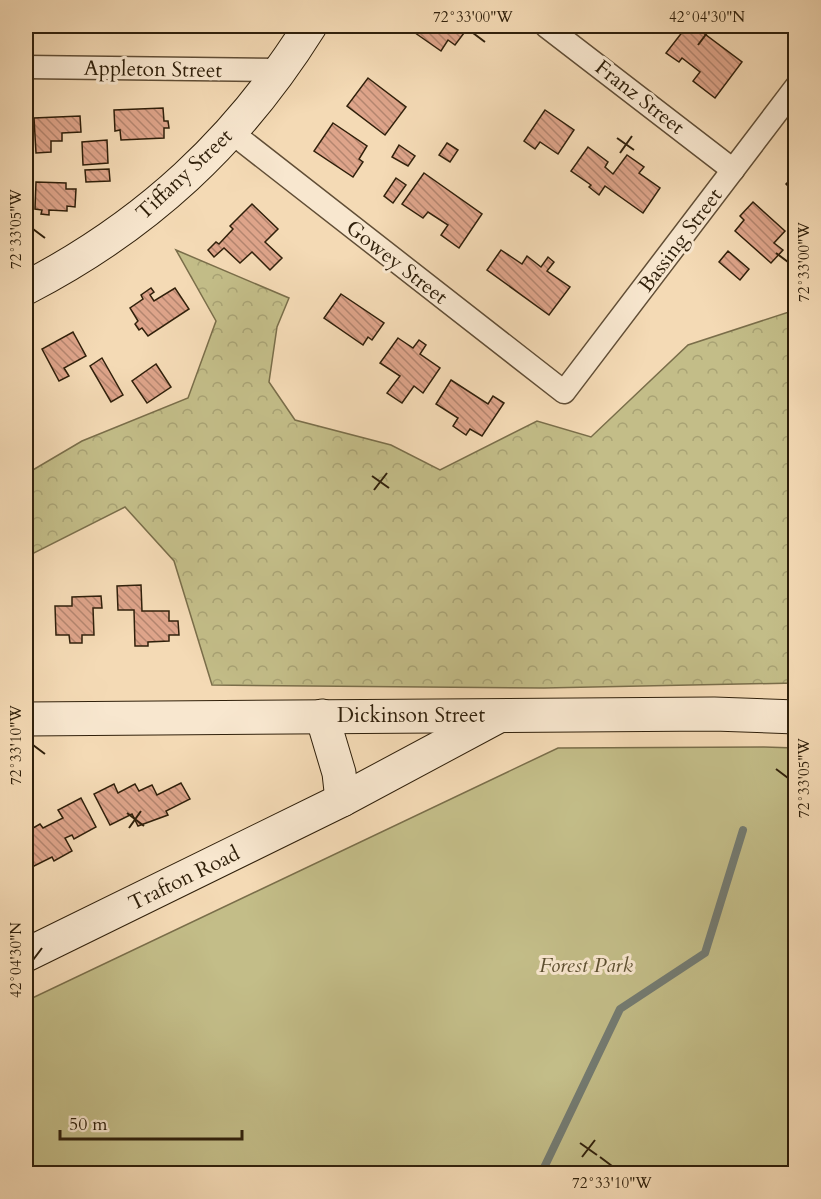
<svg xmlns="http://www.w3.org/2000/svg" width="821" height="1199" font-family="Cardo,serif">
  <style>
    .green { fill: #c3bd88; stroke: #7a6e4a; stroke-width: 1.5 }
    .forest { fill: url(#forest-crowns); stroke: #7a6e4a; stroke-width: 1.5 }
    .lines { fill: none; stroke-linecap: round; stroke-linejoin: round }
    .stream { stroke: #737b72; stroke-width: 8 }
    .building { fill: url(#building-back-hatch); stroke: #30200b; stroke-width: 1.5 }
    .street-casing { stroke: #614e36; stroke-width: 25 }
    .secondary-casing { stroke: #30200b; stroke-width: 35 }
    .street { stroke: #f8e7cf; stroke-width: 22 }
    .secondary { stroke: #f8e7cf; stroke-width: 33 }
    .ticks { fill: none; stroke: #30200b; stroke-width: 2 }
    .labels { text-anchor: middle; stroke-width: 6; stroke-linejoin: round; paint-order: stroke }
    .street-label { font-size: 21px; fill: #30200b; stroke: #f8e7cf }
    .park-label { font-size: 21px; font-style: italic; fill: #5c4f30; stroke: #f8e7cf }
    .neatline { fill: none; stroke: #30200b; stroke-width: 2 }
    .ticks-label { font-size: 15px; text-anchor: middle; fill: #30200b }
  </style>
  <defs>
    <pattern id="forest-crowns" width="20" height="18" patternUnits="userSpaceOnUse" patternTransform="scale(1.5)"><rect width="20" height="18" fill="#c3bd88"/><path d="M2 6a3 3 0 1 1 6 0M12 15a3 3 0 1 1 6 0" fill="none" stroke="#a8a274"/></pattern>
    <pattern id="building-back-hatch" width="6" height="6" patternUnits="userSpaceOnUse" patternTransform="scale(1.5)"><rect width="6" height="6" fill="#dea48a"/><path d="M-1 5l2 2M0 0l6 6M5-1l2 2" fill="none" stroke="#b4856f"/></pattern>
  </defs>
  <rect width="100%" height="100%" fill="#f4dab5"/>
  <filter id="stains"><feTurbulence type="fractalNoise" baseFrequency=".00333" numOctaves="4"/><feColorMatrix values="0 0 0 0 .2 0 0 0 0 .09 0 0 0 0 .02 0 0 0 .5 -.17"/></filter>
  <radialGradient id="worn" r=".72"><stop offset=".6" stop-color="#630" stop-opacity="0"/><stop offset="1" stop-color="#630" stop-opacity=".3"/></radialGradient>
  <path class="green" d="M764 747 795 748V1173H26V1001L558 748Z"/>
  <path class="forest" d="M176 250 289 298 277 327 269 382 295 420 391 445 440 470 537 421 591 437 688 345 795 310V683L544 688 212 685 174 561 125 507 34 553 26 549V474L82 441 188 398 216 321Z"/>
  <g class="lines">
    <path class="stream" d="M541 1174 620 1009 705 953 743 830"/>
  </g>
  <g class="building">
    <path d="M410 26H462L467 29 455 45 448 40 441 51 408 28Z"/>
    <path d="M687 26H694L742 62 715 98 693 81 700 72 682 58 679 62 666 53Z"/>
    <path d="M368 78 406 107 385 135 347 106Z"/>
    <path d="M163 108 164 121H168L169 128H164V138L121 140 120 130 115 131 114 110Z"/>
    <path d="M545 110 574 130 558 154 540 142 535 149 524 141Z"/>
    <path d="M80 116 81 132 62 133V141H51V152L36 153 34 118Z"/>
    <path d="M333 123 367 146 359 159 363 162 353 177 314 151Z"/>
    <path d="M107 140 108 163 83 165 82 142Z"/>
    <path d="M447 143 458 150 450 162 439 155Z"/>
    <path d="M399 145 415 156 408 166 392 157Z"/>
    <path d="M588 147 608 162 605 167 613 174 627 155 644 167 639 173 660 188 643 213 605 186 599 195 589 187 591 185 571 171Z"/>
    <path d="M109 169 110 181 86 182 85 170Z"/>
    <path d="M424 173 482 214 459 248 441 235 448 225 428 212 423 218 402 204Z"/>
    <path d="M796 174V194L786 184Z"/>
    <path d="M396 178 406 185 393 203 384 196Z"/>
    <path d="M36 182 66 183V189H76L75 207 67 206V211L49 210V215L41 214 42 210 35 209Z"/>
    <path d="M753 202 785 231 774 243 783 250 771 263 735 231 744 220 740 216Z"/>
    <path d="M252 204 278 229 265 242 282 258 270 270 252 252 240 263 224 248 214 257 208 250 216 242 219 244 233 229 230 226Z"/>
    <path d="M501 250 522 264 527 256 541 267 548 257 554 262 547 271 570 287 549 315 487 270Z"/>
    <path d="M728 251 749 269 740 280 719 262Z"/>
    <path d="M151 288 154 292 150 295 154 301 175 288 189 309 148 336 142 328 139 330 135 324 138 321 130 308 143 299 141 295Z"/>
    <path d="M341 294 384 323 372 340 368 337 363 345 324 318Z"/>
    <path d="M73 332 86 356 64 368 69 376 59 381 42 349Z"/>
    <path d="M398 338 413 348 419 340 426 345 420 354 440 368 423 393 414 386 402 403 387 393 400 376 380 363Z"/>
    <path d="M102 358 123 395 111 402 90 366Z"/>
    <path d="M156 364 171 387 147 403 132 381Z"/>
    <path d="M451 380 488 404 493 396 504 403 482 436 470 429 466 435 453 426 458 418 436 404Z"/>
    <path d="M141 585 142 611H169V621H178L179 635H169V641L148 642V646H135L134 610H118L117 586Z"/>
    <path d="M101 596 102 608H93L94 635H82V643H70L69 635H56L55 606H72V597Z"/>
    <path d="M181 783 190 799 166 811 168 815 138 826 132 814 110 825 94 794 114 784 118 793 135 784 139 791 152 785 157 795Z"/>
    <path d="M81 798 96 827 74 839 72 835 65 838 72 851 54 861 52 857 26 870V832L40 824 43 828 63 818 58 810Z"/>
  </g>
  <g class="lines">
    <g class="street-casing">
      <g id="street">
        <path d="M546 26 733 170"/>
        <path d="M26 67 281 70"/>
        <path d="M231 132 564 392 796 87"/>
      </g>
    </g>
    <g class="secondary-casing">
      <g id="secondary">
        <path d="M26 288C146 226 238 141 310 26"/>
        <path d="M322 716 339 773 342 800"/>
        <path d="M26 719 714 714 796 717"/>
        <path d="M26 955 342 800 497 717"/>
      </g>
    </g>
    <use href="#street" class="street"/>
    <use href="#secondary" class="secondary"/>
  </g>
  <path class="ticks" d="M473 33 485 42M698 45 707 33M617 138 634 150M620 153 632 136M33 229 45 238M776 253 788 262M372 476 389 488M374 490 387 473M33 745 45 754M776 769 788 778M127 813 144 826M129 828 141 811M33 960 42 948M580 1143 597 1155M582 1157 595 1140M600 1157 612 1166"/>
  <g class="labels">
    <g class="street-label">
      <text transform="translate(153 69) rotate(1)" y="7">Appleton Street</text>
      <text transform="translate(640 97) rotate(38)" y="7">Franz Street</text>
      <text transform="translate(184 174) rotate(-43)" y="7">Tiffany Street</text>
      <text transform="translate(680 240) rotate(-53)" y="7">Bassing Street</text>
      <text transform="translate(397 262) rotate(38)" y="7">Gowey Street</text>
      <text x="411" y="722">Dickinson Street</text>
      <text transform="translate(184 878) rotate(-26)" y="7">Trafton Road</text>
    </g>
    <g class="park-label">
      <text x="586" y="972">Forest Park</text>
    </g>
  </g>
  <rect width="821" height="1199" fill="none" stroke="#f4dab5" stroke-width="66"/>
  <path d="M60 1130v9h182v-9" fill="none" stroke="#30200b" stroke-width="3"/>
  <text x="69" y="1130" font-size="18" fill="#30200b" stroke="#f8e7cf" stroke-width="4.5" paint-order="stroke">50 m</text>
  <rect x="33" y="33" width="755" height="1133" class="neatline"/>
  <g class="ticks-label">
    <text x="473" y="22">72°33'00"W</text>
    <text x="707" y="22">42°04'30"N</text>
    <text transform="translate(16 229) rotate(-90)" y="5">72°33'05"W</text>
    <text transform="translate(804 262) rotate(-90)" y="5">72°33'00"W</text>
    <text transform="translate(16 745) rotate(-90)" y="5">72°33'10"W</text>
    <text transform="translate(804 778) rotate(-90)" y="5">72°33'05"W</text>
    <text transform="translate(16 960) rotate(-90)" y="5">42°04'30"N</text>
    <text x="612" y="1188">72°33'10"W</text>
  </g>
  <rect width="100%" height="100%" filter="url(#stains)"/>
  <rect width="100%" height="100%" fill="url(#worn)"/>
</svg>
